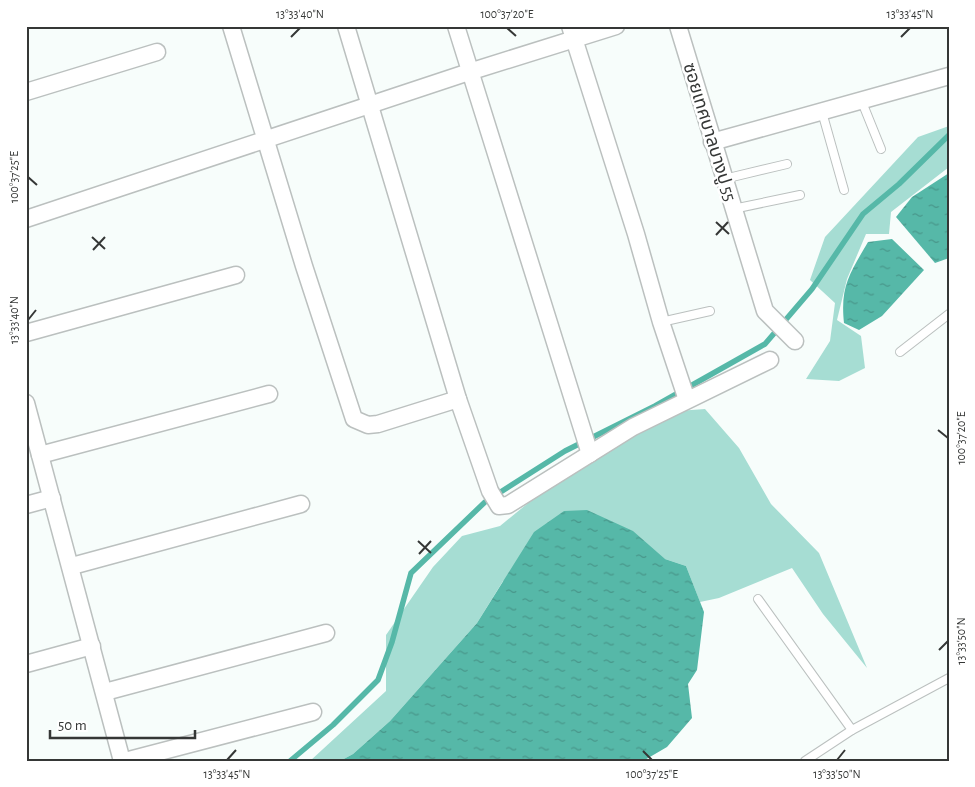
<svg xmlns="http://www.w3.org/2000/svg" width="975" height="787" font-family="'Alegreya Sans','Noto Sans Thai',sans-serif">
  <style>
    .green { fill: #a6ddd3 }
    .water { fill: url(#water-ripples) }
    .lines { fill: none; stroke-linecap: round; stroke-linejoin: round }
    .stream { stroke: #56b8a8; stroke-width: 5.5 }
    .lane-casing { stroke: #bbc0bf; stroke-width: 10 }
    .street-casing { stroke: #bbc0bf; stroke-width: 19 }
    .lane { stroke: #fff; stroke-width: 8 }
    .street { stroke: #fff; stroke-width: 16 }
    .ticks { fill: none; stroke: #353736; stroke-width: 2 }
    .labels { text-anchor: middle; stroke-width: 5; stroke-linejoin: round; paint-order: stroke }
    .street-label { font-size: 18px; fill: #353736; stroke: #fff }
    .neatline { fill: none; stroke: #353736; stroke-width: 2 }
    .ticks-label { font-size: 12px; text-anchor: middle; fill: #353736 }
  </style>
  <defs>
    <pattern id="water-ripples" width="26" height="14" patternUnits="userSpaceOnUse" patternTransform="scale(1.25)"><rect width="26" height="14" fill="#56b8a8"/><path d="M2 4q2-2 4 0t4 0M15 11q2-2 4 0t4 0" fill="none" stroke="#48968a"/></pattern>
  </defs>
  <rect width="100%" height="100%" fill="#f7fdfb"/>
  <g class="green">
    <path d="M949 126V167L891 212 889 234H866L847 279 837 320 861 336 865 368 839 381 806 379 830 341 835 303 810 280 825 237 918 137Z"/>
    <path d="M705 409 739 448 771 504 819 553 867 668 823 614 792 568 719 598 700 602 686 566 665 559 503 581 477 623 390 721 353 754 340 761H310L386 691V635L433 567 462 536 500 526 582 459 664 412Z"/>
  </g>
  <g class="water">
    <path d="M949 173V258L935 263 896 217 912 197Z"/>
    <path d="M892 239 924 270 882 316 859 330 844 323C840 286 850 273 868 242Z"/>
    <path d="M587 510 633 531 665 559 686 566 704 612 697 670 688 684 692 718 667 747 643 761H340L353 754 390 721 477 623 534 532 564 511Z"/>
  </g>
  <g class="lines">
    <path class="stream" d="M290 761 333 725 378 680 392 642 411 573 485 502 565 451 655 406 765 344 812 289 863 214 899 184 949 135"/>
    <g class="lane-casing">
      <g id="lane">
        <path d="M862 102 881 149"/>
        <path d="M822 112 844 190"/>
        <path d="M724 179 787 164"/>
        <path d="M733 209 800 195"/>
        <path d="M661 322 710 311"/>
        <path d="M900 352 949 314"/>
        <path d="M758 599 852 730"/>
        <path d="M805 761 852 730 949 678"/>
      </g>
    </g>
    <g class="street-casing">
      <g id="street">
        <path d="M231 26 304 266 354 419 368 425 378 424 458 399"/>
        <path d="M346 26 458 399 490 491 499 506 508 505 633 427 770 360"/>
        <path d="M456 26 590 454"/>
        <path d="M570 26 636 234 661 322 687 400"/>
        <path d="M678 26 765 311 795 341"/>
        <path d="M26 92 157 52"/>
        <path d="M712 142 949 76"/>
        <path d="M26 219 469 72 616 26"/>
        <path d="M26 333 236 275"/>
        <path d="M26 403 122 761"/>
        <path d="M40 455 269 394"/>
        <path d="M26 505 52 498"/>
        <path d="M72 566 301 504"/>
        <path d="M26 664 92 646"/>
        <path d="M105 692 326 633"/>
        <path d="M125 761 313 712"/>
      </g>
    </g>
    <use href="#lane" class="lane"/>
    <use href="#street" class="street"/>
  </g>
  <path class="ticks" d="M507 28 516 36M291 37 300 28M901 37 910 28M28 177 37 185M716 222 729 234M716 235 728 222M92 237 105 249M93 250 105 237M28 320 36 310M938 430 948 438M418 541 431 553M419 554 431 541M939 650 948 641M643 751 652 760M227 760 236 750M837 760 845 750"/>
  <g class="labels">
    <g class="street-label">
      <text transform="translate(710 132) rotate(73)" y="6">ซอยเทศบาลบางปู 55</text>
    </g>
  </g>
  <rect width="975" height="787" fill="none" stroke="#ffffff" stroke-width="55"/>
  <path d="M50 730v8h145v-8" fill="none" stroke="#353736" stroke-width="2.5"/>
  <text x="58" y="730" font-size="15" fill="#353736" stroke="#ffffff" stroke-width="4" paint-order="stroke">50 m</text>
  <rect x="28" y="28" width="920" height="732" class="neatline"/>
  <g class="ticks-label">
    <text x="300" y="18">13°33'40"N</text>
    <text x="507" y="18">100°37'20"E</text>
    <text x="910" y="18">13°33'45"N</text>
    <text transform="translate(14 177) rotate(-90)" y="4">100°37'25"E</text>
    <text transform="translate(14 320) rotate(-90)" y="4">13°33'40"N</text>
    <text transform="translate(961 438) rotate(-90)" y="4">100°37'20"E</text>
    <text transform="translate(961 641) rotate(-90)" y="4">13°33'50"N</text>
    <text x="227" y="778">13°33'45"N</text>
    <text x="652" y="778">100°37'25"E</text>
    <text x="837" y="778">13°33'50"N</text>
  </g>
</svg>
